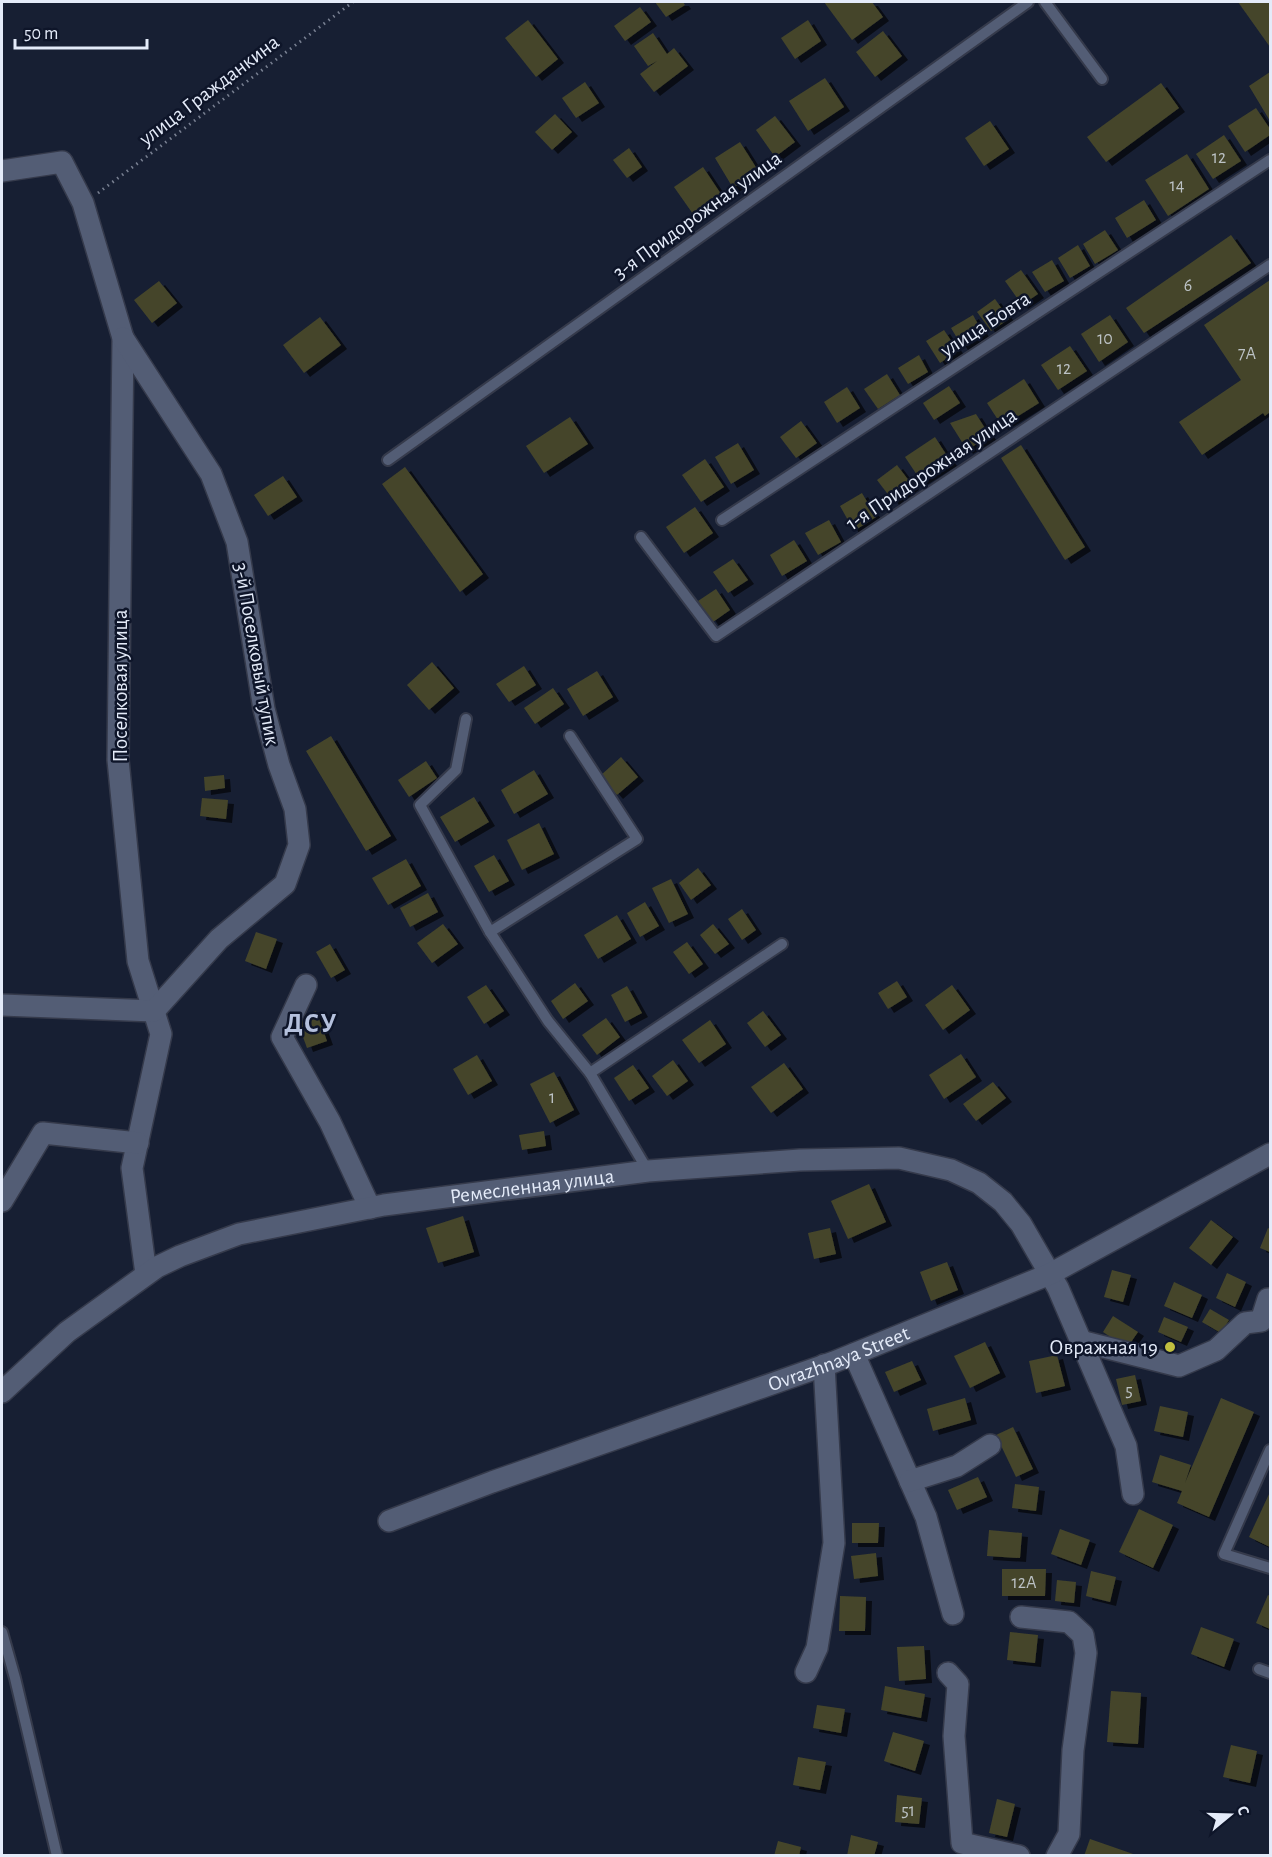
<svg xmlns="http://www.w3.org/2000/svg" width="1272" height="1857" font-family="'Alegreya Sans',sans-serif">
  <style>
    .building { fill: #45452a; filter: url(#shadow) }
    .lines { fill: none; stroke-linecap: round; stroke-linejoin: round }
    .lane-casing { stroke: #353a4b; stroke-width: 14 }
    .street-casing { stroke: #353a4b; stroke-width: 24 }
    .path { stroke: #798092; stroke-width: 3; stroke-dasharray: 1.5 4.5; stroke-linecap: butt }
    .lane { stroke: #535d75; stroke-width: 10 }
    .street { stroke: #535d75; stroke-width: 21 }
    .poi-dot { fill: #c0be40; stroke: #0e1529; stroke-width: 2 }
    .labels { text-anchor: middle; stroke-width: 5; stroke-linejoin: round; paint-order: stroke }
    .number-label { font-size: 18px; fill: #bcc2c5 }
    .street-label { font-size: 21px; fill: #e4ebf9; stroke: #0e1529 }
    .poi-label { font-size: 21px; fill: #e4ebf9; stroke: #0e1529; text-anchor: end }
    .district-label { font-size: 27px; font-weight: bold; letter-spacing: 1.5px; fill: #b5c1dd; stroke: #0e1529 }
  </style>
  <defs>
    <filter id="shadow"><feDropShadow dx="6" dy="4" stdDeviation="0" flood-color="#0009"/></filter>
  </defs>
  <rect width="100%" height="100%" fill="#171f33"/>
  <g class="building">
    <path d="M655 2H683L685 5 666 17Z"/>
    <path d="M824 2H872L883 17 852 40Z"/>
    <path d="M1238 2H1270V47Z"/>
    <path d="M640 7 651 22 625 41 614 26Z"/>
    <path d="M528 20 558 59 536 77 505 38Z"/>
    <path d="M808 20 821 41 795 59 781 38Z"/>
    <path d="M883 31 902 56 875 77 856 52Z"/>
    <path d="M653 33 667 54 674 48 688 66 654 92 640 74 657 61 648 66 634 46Z"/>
    <path d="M1270 72V121L1249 86Z"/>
    <path d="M825 78 844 107 808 131 789 101Z"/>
    <path d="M585 82 599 103 576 118 562 98Z"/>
    <path d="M1161 83 1179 108 1106 162 1087 137Z"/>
    <path d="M1256 108 1270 129V135L1245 152 1228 126Z"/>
    <path d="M555 114 572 132 552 150 535 132Z"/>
    <path d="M775 116 795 142 775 157 756 130Z"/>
    <path d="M990 121 1009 149 984 166 965 138Z"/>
    <path d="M1224 135 1241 161 1213 179 1196 154Z"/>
    <path d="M740 142 759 172 733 188 715 158Z"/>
    <path d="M629 148 642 167 627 178 613 160Z"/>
    <path d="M1187 154 1209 189 1168 216 1145 180Z"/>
    <path d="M703 167 721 194 693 214 674 187Z"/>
    <path d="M1144 200 1156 220 1127 238 1115 218Z"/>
    <path d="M1105 230 1118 250 1095 264 1083 244Z"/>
    <path d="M1231 235 1251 263 1144 333 1126 308Z"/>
    <path d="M1078 245 1090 266 1070 278 1058 258Z"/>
    <path d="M1052 260 1064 281 1045 292 1032 272Z"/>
    <path d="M1021 270 1038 294 1022 305 1005 281Z"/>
    <path d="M1270 280V412L1265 416 1263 413 1202 455 1179 422 1241 380 1204 325Z"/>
    <path d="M159 281 177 303 152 323 134 300Z"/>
    <path d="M995 299 1009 319 991 331 977 312Z"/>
    <path d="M973 315 984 335 963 348 951 328Z"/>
    <path d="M1110 315 1128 342 1099 362 1081 334Z"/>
    <path d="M320 317 341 345 304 373 283 345Z"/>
    <path d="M944 330 958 351 940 363 926 341Z"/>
    <path d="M1070 346 1087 371 1058 390 1041 365Z"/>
    <path d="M919 355 928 372 908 384 898 368Z"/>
    <path d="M887 374 900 395 878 409 864 389Z"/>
    <path d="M1024 379 1039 403 1002 426 987 403Z"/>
    <path d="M949 386 960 403 934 420 923 403Z"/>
    <path d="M847 387 860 408 837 423 824 402Z"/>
    <path d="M976 414 990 436 967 450 950 423Z"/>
    <path d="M570 417 588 444 544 473 526 446Z"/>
    <path d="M801 421 817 443 796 458 780 437Z"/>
    <path d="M935 437 951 462 921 481 905 457Z"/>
    <path d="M738 443 754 470 731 484 715 457Z"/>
    <path d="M1021 445 1085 547 1065 560 1001 458Z"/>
    <path d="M705 459 724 487 701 502 682 475Z"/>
    <path d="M897 465 913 486 893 501 877 480Z"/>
    <path d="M405 467 483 574 460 592 382 484Z"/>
    <path d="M283 476 297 497 268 516 254 495Z"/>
    <path d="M862 493 876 517 854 531 840 506Z"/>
    <path d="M695 507 713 533 684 553 666 527Z"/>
    <path d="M829 520 841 542 818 555 805 533Z"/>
    <path d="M794 540 807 561 782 576 770 555Z"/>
    <path d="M733 559 748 580 728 593 713 572Z"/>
    <path d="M716 589 730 610 713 622 698 601Z"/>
    <path d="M432 662 454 688 429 710 407 685Z"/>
    <path d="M524 666 536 685 509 702 496 684Z"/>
    <path d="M597 671 613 697 583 716 567 689Z"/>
    <path d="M553 688 564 704 535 724 524 708Z"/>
    <path d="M331 736 391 836 366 851 306 751Z"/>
    <path d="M621 757 638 777 617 795 600 776Z"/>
    <path d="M426 761 437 778 409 797 398 780Z"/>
    <path d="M534 770 548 794 514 814 501 790Z"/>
    <path d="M224 775 225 788 205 791 204 777Z"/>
    <path d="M474 797 489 822 455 842 440 817Z"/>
    <path d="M202 798 228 800 226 819 200 816Z"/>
    <path d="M539 823 554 854 522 870 507 840Z"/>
    <path d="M494 855 509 881 489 892 474 866Z"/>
    <path d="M406 859 421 886 388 905 372 878Z"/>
    <path d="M698 868 711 885 691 900 679 883Z"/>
    <path d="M671 879 688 914 669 923 652 888Z"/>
    <path d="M428 893 438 912 410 927 400 908Z"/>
    <path d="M645 902 659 926 640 937 627 913Z"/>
    <path d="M742 909 756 930 742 940 728 919Z"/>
    <path d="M617 915 631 939 598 959 584 935Z"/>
    <path d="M443 924 458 944 432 963 417 943Z"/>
    <path d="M713 924 729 944 715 954 700 935Z"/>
    <path d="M256 932 277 939 266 969 245 961Z"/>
    <path d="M687 942 703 964 689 974 673 952Z"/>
    <path d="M330 944 345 970 331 978 316 952Z"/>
    <path d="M897 981 907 997 888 1009 878 993Z"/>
    <path d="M575 983 588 1001 563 1019 551 1001Z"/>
    <path d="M486 985 504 1011 484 1024 467 997Z"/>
    <path d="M952 985 970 1010 943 1030 925 1005Z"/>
    <path d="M627 986 642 1013 625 1022 611 995Z"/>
    <path d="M316 1011 327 1041 307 1048 296 1018Z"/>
    <path d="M763 1011 781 1035 765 1047 747 1023Z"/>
    <path d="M606 1018 620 1037 597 1055 582 1035Z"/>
    <path d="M710 1020 726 1044 699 1063 682 1040Z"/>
    <path d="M961 1054 976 1077 944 1099 929 1075Z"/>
    <path d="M477 1055 492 1081 468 1095 453 1069Z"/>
    <path d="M673 1060 688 1081 667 1096 652 1076Z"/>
    <path d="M784 1063 803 1089 771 1113 751 1087Z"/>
    <path d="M633 1065 649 1088 629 1101 614 1078Z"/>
    <path d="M554 1072 574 1110 550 1123 530 1084Z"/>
    <path d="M993 1082 1006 1098 976 1121 963 1104Z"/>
    <path d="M544 1131 546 1146 522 1150 519 1135Z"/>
    <path d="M869 1184 886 1222 848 1239 831 1201Z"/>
    <path d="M463 1216 474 1252 438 1263 426 1228Z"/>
    <path d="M1211 1220 1233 1237 1211 1265 1189 1248Z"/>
    <path d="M830 1228 836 1254 814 1259 808 1233Z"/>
    <path d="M1268 1228 1270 1229V1252L1260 1248Z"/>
    <path d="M947 1262 958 1290 931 1301 920 1272Z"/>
    <path d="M1112 1270 1131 1275 1123 1302 1104 1297Z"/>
    <path d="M1227 1273 1246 1282 1235 1307 1216 1298Z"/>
    <path d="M1174 1282 1202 1295 1192 1318 1164 1306Z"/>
    <path d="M1210 1309 1229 1320 1221 1333 1202 1322Z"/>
    <path d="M1113 1316 1138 1332 1127 1348 1103 1332Z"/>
    <path d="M1164 1317 1188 1327 1181 1342 1158 1332Z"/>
    <path d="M985 1342 1000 1373 970 1388 954 1356Z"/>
    <path d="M1057 1355 1065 1386 1036 1393 1029 1361Z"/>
    <path d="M912 1361 921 1380 894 1392 885 1372Z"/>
    <path d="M1135 1375 1141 1401 1122 1405 1116 1379Z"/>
    <path d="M965 1398 971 1420 933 1431 927 1409Z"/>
    <path d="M1221 1398 1254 1412 1209 1517 1177 1503 1182 1491 1152 1482 1160 1455 1191 1465 1185 1483Z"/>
    <path d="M1160 1406 1188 1412 1183 1437 1154 1431Z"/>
    <path d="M1013 1427 1033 1469 1016 1477 996 1435Z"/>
    <path d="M978 1477 987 1497 957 1510 948 1490Z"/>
    <path d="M1015 1484 1039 1487 1036 1511 1012 1508Z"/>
    <path d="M1270 1492V1547L1249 1537Z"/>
    <path d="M1139 1509 1173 1525 1153 1568 1119 1552Z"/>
    <path d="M852 1523H879L878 1543H852Z"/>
    <path d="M1060 1529 1090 1540 1081 1565 1051 1554Z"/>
    <path d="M989 1530 1022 1533 1020 1558 987 1556Z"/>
    <path d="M876 1553 878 1576 854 1579 851 1556Z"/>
    <path d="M1002 1569H1046L1045 1596H1002Z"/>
    <path d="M1091 1571 1116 1577 1110 1602 1086 1596Z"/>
    <path d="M1057 1580 1076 1582 1074 1603 1055 1601Z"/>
    <path d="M1268 1595 1270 1596V1629L1256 1623Z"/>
    <path d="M840 1596 866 1597 865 1631H839Z"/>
    <path d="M1201 1627 1234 1639 1224 1667 1191 1654Z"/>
    <path d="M1010 1632 1038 1635 1035 1663 1007 1660Z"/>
    <path d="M924 1646 926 1679 899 1681 897 1647Z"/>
    <path d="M885 1686 925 1694 921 1718 881 1710Z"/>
    <path d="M1111 1691 1141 1693 1138 1744 1107 1742Z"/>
    <path d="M817 1705 845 1709 841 1733 813 1728Z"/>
    <path d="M893 1732 924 1741 915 1771 884 1761Z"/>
    <path d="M1231 1745 1257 1751 1250 1783 1223 1777Z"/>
    <path d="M798 1757 826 1762 820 1790 793 1785Z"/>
    <path d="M897 1795 922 1798 919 1824 895 1822Z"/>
    <path d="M997 1799 1015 1804 1007 1837 989 1833Z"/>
    <path d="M851 1835 878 1842 874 1856H847Z"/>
    <path d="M1090 1839 1136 1855V1856H1084Z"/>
    <path d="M778 1841 801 1847 799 1856H774Z"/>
  </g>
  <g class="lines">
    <g class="lane-casing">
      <g id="lane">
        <path d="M1045 2 1102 79"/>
        <path d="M388 460 1028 2"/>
        <path d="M722 520 1270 160"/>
        <path d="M641 537 716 636 1270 265"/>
        <path d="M466 719 456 770 420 805 490 932"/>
        <path d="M570 736 637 839 490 932 548 1021 590 1073"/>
        <path d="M648 1171 590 1073 782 944"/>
        <path d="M1270 1450 1224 1554 1270 1568"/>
        <path d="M2 1632 15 1678 57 1856"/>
        <path d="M1259 1669 1270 1673"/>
      </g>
    </g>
    <g class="street-casing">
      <g id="street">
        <path d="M2 171 62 162 83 203 123 338 118 760 138 961 161 1034 132 1168 146 1274"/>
        <path d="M306 985 282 1037 330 1122 370 1208"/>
        <path d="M2 1005 154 1011 219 939 285 884 299 845 295 809 279 765 264 709 237 542 211 474 123 338"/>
        <path d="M2 1201 43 1133 138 1143"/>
        <path d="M1080 1341 1179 1366 1216 1350 1245 1323 1261 1321 1268 1299H1270"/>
        <path d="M854 1354 926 1517 953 1614"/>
        <path id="s1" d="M2 1392 67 1332 157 1267 180 1256 239 1234 384 1205 648 1171 800 1160 899 1158 951 1170 979 1183 1003 1202 1021 1224 1058 1288 1126 1446 1133 1494"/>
        <path d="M910 1481 957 1466 990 1445"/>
        <path id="s2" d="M389 1521 492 1482 834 1362 1050 1274 1270 1154"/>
        <path d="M1021 1617 1069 1622 1083 1635 1086 1653 1073 1750 1069 1834 1057 1856"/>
        <path d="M806 1672 817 1648 834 1543 824 1365"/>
        <path d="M948 1673 958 1684 954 1736 962 1843 1019 1856"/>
      </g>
    </g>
    <path class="path" d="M98 193 353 2"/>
    <use href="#lane" class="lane"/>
    <use href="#street" class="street"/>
  </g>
  <circle class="poi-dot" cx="1170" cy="1347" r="6"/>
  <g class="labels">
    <g class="number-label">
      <text x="1219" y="163">12</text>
      <text x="1177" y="191">14</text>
      <text x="1188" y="291">6</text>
      <text x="1105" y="344">10</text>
      <text x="1247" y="359">7А</text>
      <text x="1064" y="374">12</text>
      <text x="552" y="1103">1</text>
      <text x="1129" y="1396">5</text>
      <text x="1024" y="1588">12А</text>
      <text x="908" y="1816">51</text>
    </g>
    <g class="street-label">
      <text transform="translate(209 90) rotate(-37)" y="7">улица Гражданкина</text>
      <text transform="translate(697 215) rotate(-36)" y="7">3-я Придорожная улица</text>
      <text transform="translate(985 324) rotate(-33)" y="7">улица Бовта</text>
      <text transform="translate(931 469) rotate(-34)" y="7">1-я Придорожная улица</text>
      <text transform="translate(257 654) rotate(80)" y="7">3-й Поселковый тупик</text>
      <text transform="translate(120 686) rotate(-90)" y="7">Поселковая улица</text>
      <text dy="7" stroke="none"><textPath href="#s1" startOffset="585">Ремесленная улица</textPath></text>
      <text dy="7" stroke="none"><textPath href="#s2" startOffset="478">Ovrazhnaya Street</textPath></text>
    </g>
    <g class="poi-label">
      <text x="1158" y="1354">Овражная 19</text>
    </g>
    <g class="district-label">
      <text x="311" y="1032">ДСУ</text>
    </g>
  </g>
  <rect width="1272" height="1857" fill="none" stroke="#e4ebf9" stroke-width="6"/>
  <g transform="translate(1230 1815) rotate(71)" stroke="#0e1529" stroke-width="4.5" paint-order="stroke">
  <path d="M0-4.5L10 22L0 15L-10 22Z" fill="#e4ebf9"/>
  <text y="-9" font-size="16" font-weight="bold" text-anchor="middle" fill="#e4ebf9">С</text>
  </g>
  <path d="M15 39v9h132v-9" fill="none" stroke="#e4ebf9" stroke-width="3"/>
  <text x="24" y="39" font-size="18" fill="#e4ebf9" stroke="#0e1529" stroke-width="4.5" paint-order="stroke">50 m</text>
</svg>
